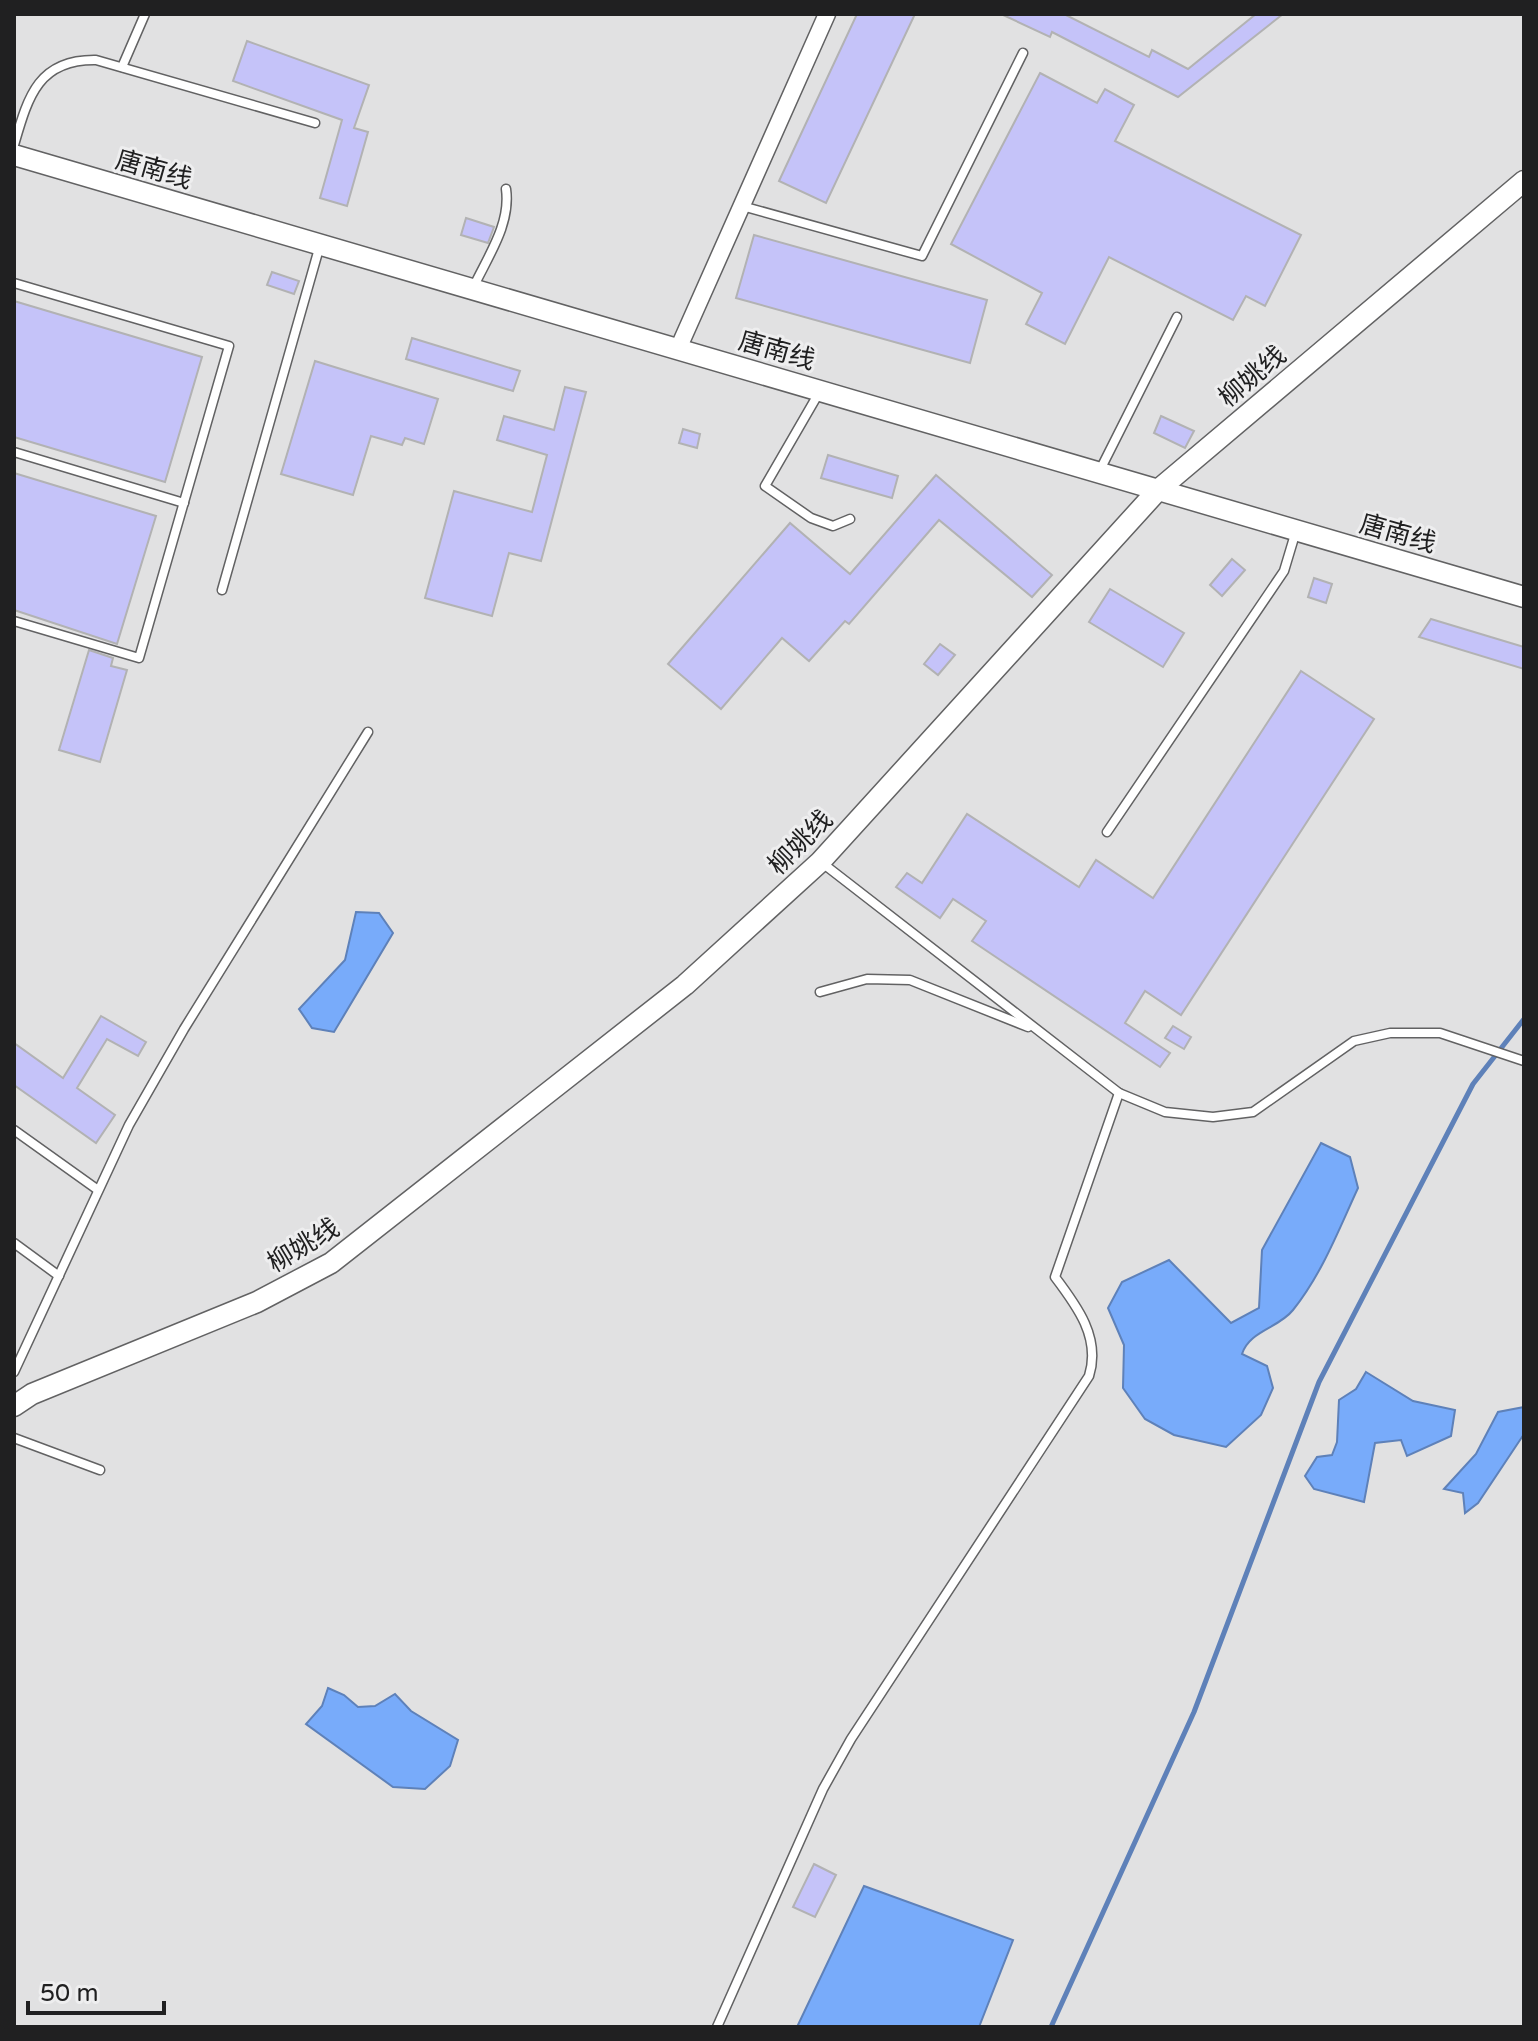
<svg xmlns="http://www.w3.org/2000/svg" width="1538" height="2041" font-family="'Varela Round','Noto Sans SC',sans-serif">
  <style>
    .water { fill: #78abfa; stroke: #5e81b9; stroke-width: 2 }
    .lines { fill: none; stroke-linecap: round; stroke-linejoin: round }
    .stream { stroke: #5e81b9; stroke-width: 5 }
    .building { fill: #c5c3f9; stroke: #b2b2b3; stroke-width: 2 }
    .service-casing { stroke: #626263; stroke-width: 11 }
    .minor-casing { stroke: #626263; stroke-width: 19 }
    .tertiary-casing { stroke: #626263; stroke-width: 23 }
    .service { stroke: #fff; stroke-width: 8 }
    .minor { stroke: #fff; stroke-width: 16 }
    .tertiary { stroke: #fff; stroke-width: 20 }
    .labels { text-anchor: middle; stroke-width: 6; stroke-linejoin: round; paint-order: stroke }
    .street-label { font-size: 26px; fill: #202021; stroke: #eeeeef }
  </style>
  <rect width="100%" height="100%" fill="#e1e1e2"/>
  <g class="water">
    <path d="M356 912 379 913 393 933 334 1032 312 1028 299 1009 345 960Z"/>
    <path d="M1321 1143 1350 1157 1358 1188C1339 1229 1322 1274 1293 1310 1279 1328 1249 1331 1242 1354L1267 1366 1273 1388 1261 1415 1226 1447 1174 1435 1145 1419 1123 1388 1124 1345 1108 1308 1122 1282 1169 1260 1231 1323 1259 1308 1262 1250Z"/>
    <path d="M1366 1372 1413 1401 1455 1410 1451 1436 1407 1456 1401 1440 1375 1443 1364 1502 1314 1489 1305 1476 1317 1457 1332 1455 1337 1442 1339 1400 1356 1389Z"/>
    <path d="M1524 1407V1434L1478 1503 1465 1513 1463 1493 1444 1489 1476 1454 1498 1412Z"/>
    <path d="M328 1688 344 1695 358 1707 375 1706 395 1694 411 1711 458 1740 450 1766 425 1789 393 1787 306 1724 322 1706Z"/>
    <path d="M864 1886 1013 1940 979 2027H797Z"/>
  </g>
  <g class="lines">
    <path class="stream" d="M1051 2027 1194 1712 1319 1382 1473 1084 1524 1019"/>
  </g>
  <g class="building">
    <path d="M857 14H915L826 203 779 181Z"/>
    <path d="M1001 14H1064L1149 57 1152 50 1188 69 1256 14H1283L1178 97 1052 32 1050 37Z"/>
    <path d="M247 41 369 85 354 128 368 132 347 206 320 198 342 120 233 81Z"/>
    <path d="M1040 73 1097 103 1105 89 1134 105 1115 141 1301 235 1265 306 1246 296 1233 320 1109 257 1065 344 1026 324 1042 293 951 244Z"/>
    <path d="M466 218 494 227 488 243 461 235Z"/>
    <path d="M754 235 987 300 970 363 736 298Z"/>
    <path d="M272 272 299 281 294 294 267 285Z"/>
    <path d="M14 301 202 357 165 482 14 437Z"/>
    <path d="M412 338 520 371 513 391 406 359Z"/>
    <path d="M315 361 438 399 424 444 405 438 402 445 371 436 353 495 281 474Z"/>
    <path d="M565 387 586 392 541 561 509 553 492 616 425 598 454 491 532 512 547 455 497 440 504 416 554 430Z"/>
    <path d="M1161 416 1194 431 1185 448 1154 433Z"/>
    <path d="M683 429 700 434 697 448 679 443Z"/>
    <path d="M828 455 898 476 892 498 821 478Z"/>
    <path d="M14 473 156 516 117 644 14 610Z"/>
    <path d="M936 475 1052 575 1032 597 939 520 849 624 845 621 809 661 782 638 721 709 668 664 790 523 850 574Z"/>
    <path d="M1232 559 1245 570 1222 596 1210 585Z"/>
    <path d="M1314 578 1332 584 1326 603 1308 597Z"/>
    <path d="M1110 589 1184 633 1163 667 1089 622Z"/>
    <path d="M1431 619 1524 647V669L1419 637Z"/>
    <path d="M940 644 955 655 938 675 924 664Z"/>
    <path d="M89 650 113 658 111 666 127 670 100 762 59 750Z"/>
    <path d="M1301 671 1374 719 1181 1015 1145 991 1125 1023 1170 1053 1160 1067 972 941 986 921 953 899 940 918 896 887 907 873 922 883 967 814 1079 887 1096 860 1153 898Z"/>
    <path d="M101 1016 146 1042 138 1056 107 1039 77 1088 115 1115 96 1143 14 1085V1043L63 1078Z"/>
    <path d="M1173 1026 1191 1037 1184 1049 1165 1038Z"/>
    <path d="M814 1864 836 1875 815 1917 793 1907Z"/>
  </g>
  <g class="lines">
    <g class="service-casing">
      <g id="service">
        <path d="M122 67 145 14"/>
        <path d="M14 145C28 97 38 59 96 60L315 123"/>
        <path d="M742 206 922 256 1023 53"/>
        <path d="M14 283 229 346 139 658 14 621"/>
        <path d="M473 288C488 256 511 224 506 189"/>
        <path d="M820 391 765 486 811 518 833 526 850 519"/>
        <path d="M14 452 184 503"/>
        <path d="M1099 472 1177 317"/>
        <path d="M222 590 320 245"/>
        <path d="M1107 832 1284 571 1296 531"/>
        <path d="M821 862 1119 1093 1165 1112 1213 1117 1253 1112 1354 1041 1390 1033H1440L1524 1061"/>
        <path d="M820 992 867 979 910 980 1028 1027"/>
        <path d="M14 1130 98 1190"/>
        <path d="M14 1243 59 1276"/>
        <path d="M14 1372 129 1125 184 1029 368 732"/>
        <path d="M14 1438 100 1470"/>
        <path d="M717 2027 823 1789 851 1739 1089 1376C1101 1338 1077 1306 1055 1277L1119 1093"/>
      </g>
    </g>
    <g class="minor-casing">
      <path id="minor" d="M678 349 827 14"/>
    </g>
    <g class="tertiary-casing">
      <g id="tertiary">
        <path d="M14 155 1524 597"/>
        <path d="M14 1406 32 1394 257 1302 331 1263 685 985 820 862 1158 490 1524 181"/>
      </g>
    </g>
    <use href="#service" class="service"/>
    <use href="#minor" class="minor"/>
    <use href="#tertiary" class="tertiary"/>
  </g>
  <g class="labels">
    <g class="street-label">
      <text transform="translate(154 169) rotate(16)" y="9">唐南线</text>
      <text transform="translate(777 350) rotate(16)" y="9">唐南线</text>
      <text transform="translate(1252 376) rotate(-40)" y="9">柳姚线</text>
      <text transform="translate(1398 533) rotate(16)" y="9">唐南线</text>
      <text transform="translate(800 842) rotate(-45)" y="9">柳姚线</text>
      <text transform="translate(303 1245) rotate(-31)" y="9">柳姚线</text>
    </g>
  </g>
  <rect width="1538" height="2041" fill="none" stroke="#202021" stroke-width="32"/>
  <path d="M28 2001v12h136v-12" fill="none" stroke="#202021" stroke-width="4"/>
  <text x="40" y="2001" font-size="24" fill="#202021" stroke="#eeeeef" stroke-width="6" paint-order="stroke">50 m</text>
</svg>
